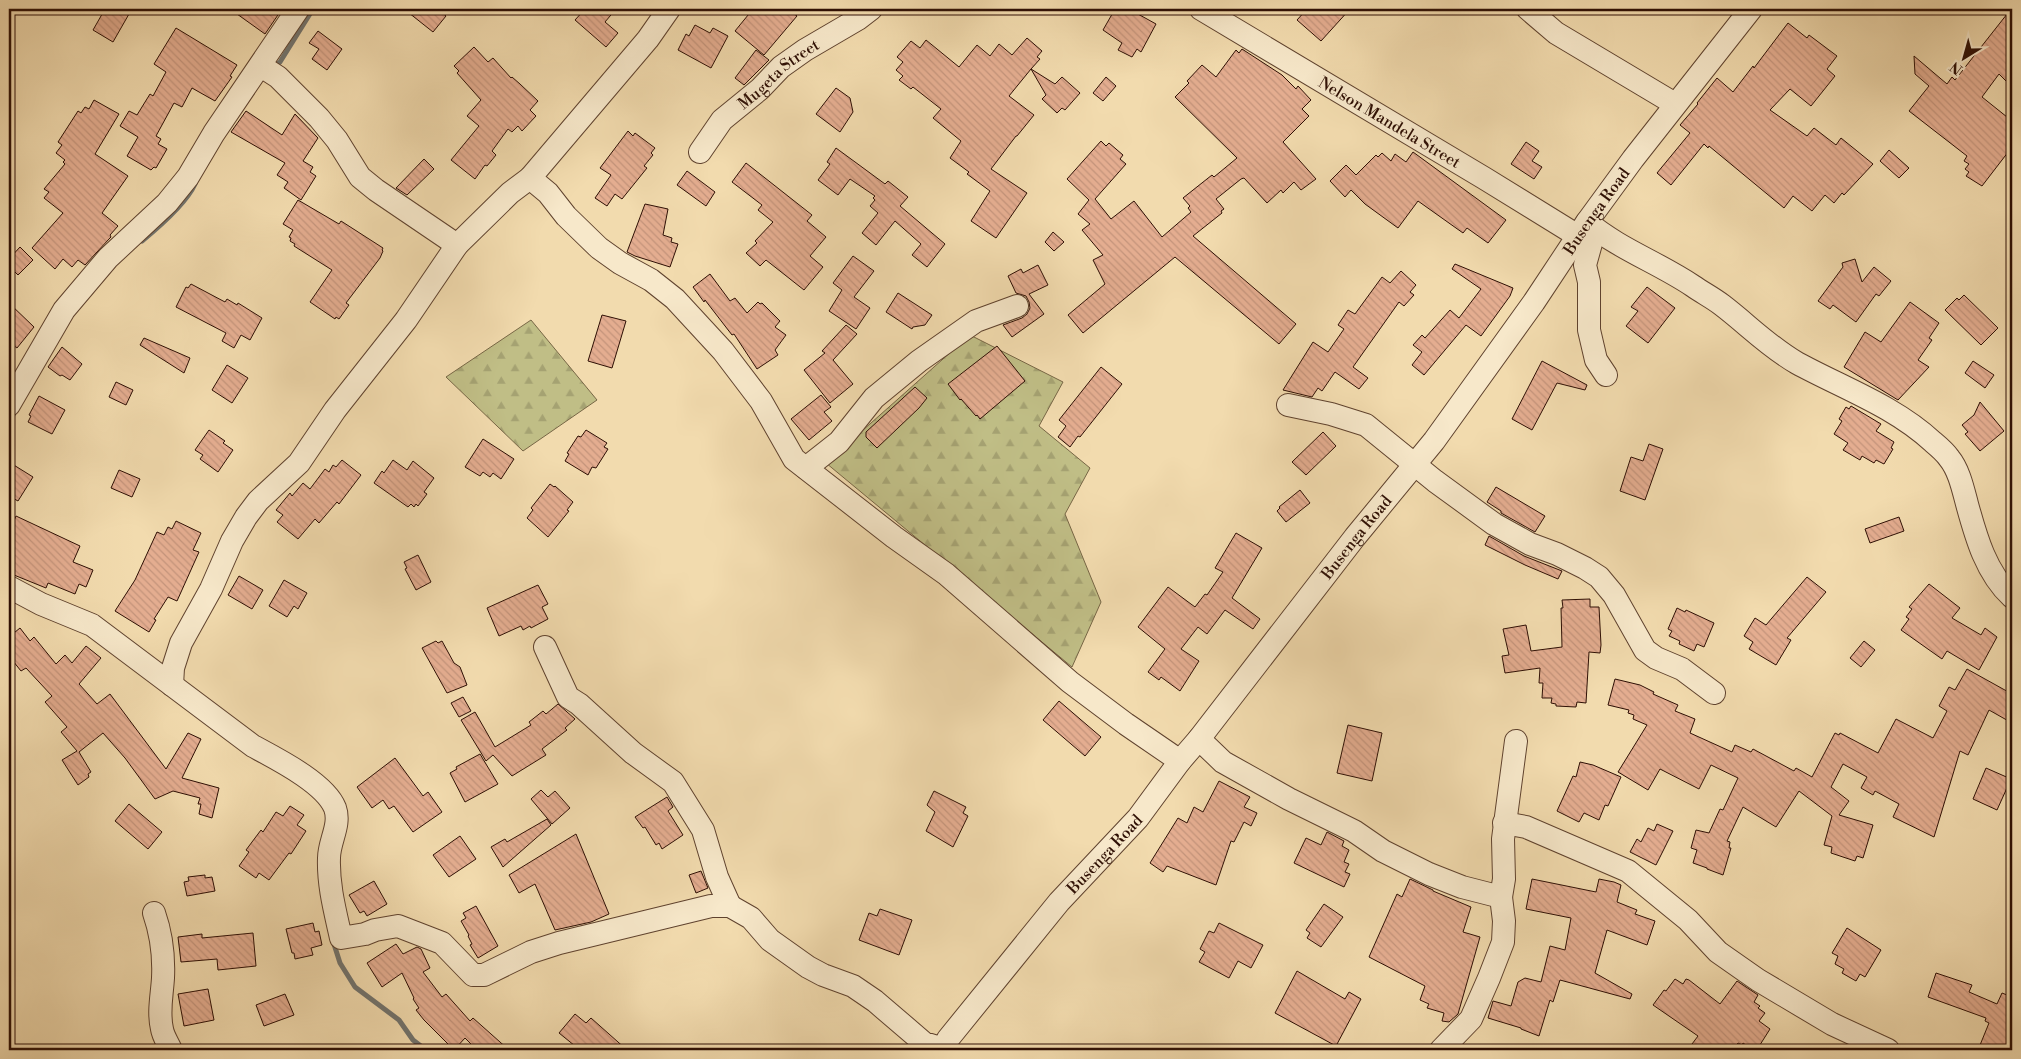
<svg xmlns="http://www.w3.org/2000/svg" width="2021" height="1059" font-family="'Libre Bodoni',serif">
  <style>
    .forest { fill: url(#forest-firs); stroke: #776645 }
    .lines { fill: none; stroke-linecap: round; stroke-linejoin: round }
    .stream { stroke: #72746e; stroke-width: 5 }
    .building { fill: url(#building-back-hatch); stroke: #2e0f04 }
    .minor-casing { stroke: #5f422e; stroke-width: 24 }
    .minor { stroke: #f7e8ca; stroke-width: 22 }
    .labels { text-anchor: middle; stroke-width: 4.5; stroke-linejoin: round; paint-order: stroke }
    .street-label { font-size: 16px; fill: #2e0f04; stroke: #f7e8ca }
  </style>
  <defs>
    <pattern id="forest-firs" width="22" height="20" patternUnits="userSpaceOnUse" patternTransform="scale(1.25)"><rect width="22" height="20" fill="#c0be86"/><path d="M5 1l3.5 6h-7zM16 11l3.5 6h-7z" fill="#a5a272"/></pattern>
    <pattern id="building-back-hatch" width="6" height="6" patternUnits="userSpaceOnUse" patternTransform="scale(1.25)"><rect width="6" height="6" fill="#e4ad90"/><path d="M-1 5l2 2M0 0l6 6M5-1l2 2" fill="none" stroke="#c4947b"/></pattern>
  </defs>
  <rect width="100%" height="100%" fill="#f2dbae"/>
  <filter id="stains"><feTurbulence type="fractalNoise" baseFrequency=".004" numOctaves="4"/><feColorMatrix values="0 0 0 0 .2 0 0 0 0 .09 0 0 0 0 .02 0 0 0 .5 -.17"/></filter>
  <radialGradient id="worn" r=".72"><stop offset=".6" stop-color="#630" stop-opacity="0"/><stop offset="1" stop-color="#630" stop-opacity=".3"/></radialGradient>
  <g class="forest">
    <path d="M531 320 597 400 523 451 446 377Z"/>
    <path d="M970 335 1063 382 1039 426 1090 468 1065 514 1101 602 1072 667 826 463Z"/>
  </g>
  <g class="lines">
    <g class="stream">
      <path d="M273 67 280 62 313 9"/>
      <path d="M142 241C159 227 186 204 195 184"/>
      <path d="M9 423 15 411"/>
      <path d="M333 941 340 963 355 987 399 1020 413 1040 426 1050"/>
    </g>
  </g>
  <g class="building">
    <path d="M105 9H120L129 14 113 42 93 30Z"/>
    <path d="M230 9H282L265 34Z"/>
    <path d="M404 9H437L446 16 433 32Z"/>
    <path d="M585 9H616L605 22 618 33 606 47 575 20Z"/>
    <path d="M753 9H788L797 16 764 55 735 31Z"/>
    <path d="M1115 9H1141L1138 14 1156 24 1141 52 1137 49 1132 57 1118 50 1122 43 1103 30Z"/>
    <path d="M1307 9H1350L1321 41 1297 20Z"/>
    <path d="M2011 9 2012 87 1999 74 1982 97 2012 121V147L1982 186 1966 176 1969 172 1965 169 1969 164 1964 161 1967 156 1909 111 1929 86 1915 74 1914 56 1947 84 1952 77 1955 80Z"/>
    <path d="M1788 23 1807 38 1809 35 1837 56 1827 69 1835 76 1811 106 1790 89 1770 110 1807 136 1814 128 1836 145 1841 138 1873 164 1844 195 1842 193 1834 203 1825 195 1812 211 1793 196 1784 208 1709 146 1708 148 1704 144 1671 185 1657 173 1690 133 1680 125 1698 104 1697 103 1717 78 1733 92 1753 66 1754 68Z"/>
    <path d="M695 25 710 33 713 28 728 36 711 68 678 50 686 34 689 36Z"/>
    <path d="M176 28 237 65 230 76 232 77 215 101 192 88 182 107 174 103 156 136 161 139 158 144 167 149 156 168 154 167 151 170 127 156 138 137 120 126 129 111 137 115 150 94 153 96 166 72 154 64Z"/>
    <path d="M318 31 342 49 327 70 312 59 319 49 309 43Z"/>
    <path d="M1027 38 1042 51 1037 57 1040 59 1031 69 1055 84 1062 77 1080 93 1065 110 1062 108 1057 113 1042 99 1046 95 1031 69 1009 96 1034 115 1017 136H1016L991 169 1027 193 996 238 971 221 990 191 967 174 969 172 950 158 961 141 933 118 941 109 913 87 911 89 899 80 903 76 896 70 903 62 897 57 911 41 920 48 926 40 959 67 977 45 990 56 999 44 1012 55Z"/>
    <path d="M474 47 488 62 493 58 511 78 512 77 520 84 538 101 530 110 536 116 522 131 518 126 512 132 508 129 492 151 496 155 487 166 485 165 475 179 451 160 479 126 467 116 481 100 457 73 459 71 454 66Z"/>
    <path d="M1242 49 1282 75 1296 89 1298 86 1311 100 1302 109 1309 116 1283 142 1316 179 1301 190 1294 182 1283 193 1281 190 1267 203 1244 178 1241 179 1216 199 1224 209 1221 211 1222 213 1193 236 1296 324 1279 344 1175 257 1083 333 1068 315 1105 284 1093 260 1103 255 1082 230 1090 224 1078 214 1089 200 1067 179 1101 141 1106 146 1109 143 1123 155 1120 159 1126 164 1095 199 1111 219 1134 201 1162 237 1191 212 1188 208 1190 206 1183 198 1212 175 1214 177 1237 158 1175 97 1189 83 1187 81 1202 65 1216 77 1236 50 1239 53Z"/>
    <path d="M756 50 769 60 744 85 735 78Z"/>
    <path d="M1106 77 1116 86 1103 101 1093 93Z"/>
    <path d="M836 88 850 98 853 112 840 132 816 114Z"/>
    <path d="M94 100 119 114 95 154 128 176 102 213 118 226 110 235 111 237 109 239 85 265 78 260 72 267 63 259 55 269 32 248 63 213 44 198 49 192 44 189 65 164 63 162 65 160 56 153 62 145 58 142 78 111 81 113 85 107 89 109Z"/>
    <path d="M246 111 282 135 295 114 318 138 303 161 313 167 310 172 316 176 301 200 284 188 288 182 277 175 285 163 231 132Z"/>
    <path d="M628 131 633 136 635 133 655 148 651 153 653 155 644 166 647 168 622 199 615 194 607 206 595 198 611 175 600 168Z"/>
    <path d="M1526 142 1539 151 1532 161 1542 167 1534 179 1511 164Z"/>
    <path d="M836 148 885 184 888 181 908 197 900 206 945 244 927 267 912 255 921 244 895 221 876 245 862 233 878 213 870 206 875 200 873 198 875 196 850 179 838 195 818 180 830 164 827 162Z"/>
    <path d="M1889 150 1909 168 1899 178 1880 161Z"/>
    <path d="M1413 152 1506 220 1488 243 1467 228 1463 233 1418 201 1398 228 1365 204 1351 190 1345 197 1330 181 1346 165 1356 175 1376 155 1378 157 1382 153 1391 161 1395 154 1406 162Z"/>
    <path d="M424 159 434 169 407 195 396 188Z"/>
    <path d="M746 163 812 215 807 221 826 237 810 256 823 267 804 290 766 260 760 266 746 253 757 243 755 241 773 222 758 210 762 205 732 182Z"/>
    <path d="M687 171 715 192 706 206 677 185Z"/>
    <path d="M298 200 339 224 341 221 383 248 382 250 383 251 380 258 346 303 349 305 339 319 336 317 335 319 310 302 332 270 294 246 295 244 290 241 291 238 289 237 293 230 283 224Z"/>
    <path d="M645 204 668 209 663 235 672 238 671 242 678 244 670 267 635 256 627 252Z"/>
    <path d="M1053 232 1064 242 1054 251 1045 242Z"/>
    <path d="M20 247 33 260 18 275 9 266V259Z"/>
    <path d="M853 256 874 271 854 297 870 308 856 329 829 311 842 290 833 283Z"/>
    <path d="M1855 259 1862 282 1874 267 1891 281 1879 296 1876 294 1856 322 1833 305 1830 309 1818 301 1843 267 1842 263Z"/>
    <path d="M1455 264 1513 288 1510 296 1481 336 1466 325 1424 375 1412 365 1422 352 1413 345 1422 335 1425 338 1450 310 1459 318 1481 289 1452 269Z"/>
    <path d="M1038 265 1048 285 1029 294 1044 314 1012 337 1003 325 1022 318 1027 314 1030 308 1029 302 1026 296 1016 293 1008 276 1021 269 1023 273Z"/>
    <path d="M1401 271 1416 285 1410 292 1414 295 1404 306 1399 302 1353 367 1368 378 1359 389 1335 372 1322 391 1318 388 1312 397 1283 390 1313 342 1328 352 1344 329 1338 325 1348 310 1355 314 1382 277 1390 283Z"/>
    <path d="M710 274 730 301 735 298 747 313 758 302 760 304 762 303 780 321 775 327 786 335 775 350 778 355 757 369 734 334 732 335 705 300 704 302 693 287Z"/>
    <path d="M191 284 225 302 227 299 237 305 238 303 262 318 250 340 241 335 234 348 222 341 226 333 176 307 186 287 188 288Z"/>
    <path d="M1647 287 1675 308 1648 343 1626 326 1638 311 1631 307Z"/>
    <path d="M898 293 932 315 925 325 913 327 912 329 886 312Z"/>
    <path d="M1964 295 1998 328 1981 345 1945 310 1957 298 1959 300Z"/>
    <path d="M1910 302 1939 323 1929 338 1932 340 1918 360 1929 367 1898 400 1844 367 1865 332 1881 342Z"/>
    <path d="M9 303 34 327 17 348 9 342Z"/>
    <path d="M602 315 626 321 612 368 588 361Z"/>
    <path d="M846 325 857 334 833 360 853 384 830 403 804 370 825 353 822 351Z"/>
    <path d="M144 338 190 358 184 373 140 345Z"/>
    <path d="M997 346 1025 381 980 419 977 415 976 416 961 399 960 400 948 384Z"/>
    <path d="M62 347 82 364 70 380 62 375 60 376 48 367Z"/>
    <path d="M1542 361 1587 385 1585 390 1557 383 1532 430 1512 419Z"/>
    <path d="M1973 361 1994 375 1985 388 1965 373Z"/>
    <path d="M227 365 248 378 232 403 212 390Z"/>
    <path d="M1101 367 1122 384 1080 437 1078 436 1070 447 1058 437 1066 426 1059 420Z"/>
    <path d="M116 382 133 390 126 405 109 397Z"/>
    <path d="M915 387 927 398 919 408 877 448 866 437V432Z"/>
    <path d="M821 395 831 407 824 412 832 421 809 440 791 419Z"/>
    <path d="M39 396 65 410 52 434 28 422 31 416 29 415Z"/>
    <path d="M1980 402 2004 431 1980 451 1965 434 1968 432 1962 425 1974 415Z"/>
    <path d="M1851 406 1881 424 1876 431 1894 442 1891 448 1893 449 1884 464 1876 460 1874 463 1862 456 1860 460 1843 450 1848 443 1834 434 1842 421 1839 419 1846 407 1849 409Z"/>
    <path d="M209 430 225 441 223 443 233 450 218 472 200 459 203 455 195 450Z"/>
    <path d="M586 430 607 443 604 447 608 449 596 468 592 467 588 475 565 461 569 454 567 453 578 436 581 437Z"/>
    <path d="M1323 432 1336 446 1306 475 1292 462Z"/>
    <path d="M483 439 514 459 501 479 493 473 490 477 483 472 480 476 465 467Z"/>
    <path d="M1649 444 1663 449 1645 500 1620 491 1631 457 1643 461Z"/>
    <path d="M342 460 361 475 339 504 337 502 319 523 315 519 298 539 277 522 283 515 276 510 290 493 292 496 303 483 310 489 325 469 329 472 333 465 336 467Z"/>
    <path d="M393 460 407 470 413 461 434 478 424 492 427 494 418 506 416 504 414 507 411 504 408 507 374 483 382 471 384 473Z"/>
    <path d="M9 462 33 477 18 501 9 496Z"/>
    <path d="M119 470 140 479 132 497 111 488Z"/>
    <path d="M550 484 554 487 555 486 573 502 567 510 569 511 548 537 527 518 533 510 531 508Z"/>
    <path d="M1496 487 1545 516 1535 532 1501 513V511L1487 502Z"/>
    <path d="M1300 490 1310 503 1286 522 1277 511 1280 508 1279 507Z"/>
    <path d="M16 516 80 546 73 562 93 570 86 587 79 584 75 594 48 583 46 588 9 573V532Z"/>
    <path d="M1899 517 1904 531 1870 543 1865 529Z"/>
    <path d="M176 521 201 533 193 550 199 552 177 601 168 597 154 619 156 620 149 632 115 611 135 580 157 532 164 535 168 527 172 529Z"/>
    <path d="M1236 533 1262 548 1232 598 1260 619 1253 629 1225 610 1207 634 1198 627 1181 649 1199 661 1180 691 1161 677 1159 680 1148 672 1165 649 1138 627 1168 587 1195 607 1205 594 1207 595 1223 572 1215 568Z"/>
    <path d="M1489 536 1524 556 1562 571 1558 579 1525 565 1485 545Z"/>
    <path d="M418 555 431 582 416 590 405 569 407 568 404 562Z"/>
    <path d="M239 576 263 590 252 609 228 595Z"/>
    <path d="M1807 577 1826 592 1787 638 1791 640 1776 665 1749 649 1753 642 1744 636 1755 618 1766 625Z"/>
    <path d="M284 580 307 593 298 609 294 606 287 617 269 606Z"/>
    <path d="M1929 584 1960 608 1952 618 1981 635 1985 628 1997 637 1979 670 1947 651 1942 659 1901 630 1909 619 1906 617 1912 609 1909 607Z"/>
    <path d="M538 585 548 604 542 607 548 619 531 628 530 626 523 630 521 626 499 636 487 608Z"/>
    <path d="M1590 599V607H1599L1601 645 1600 653 1589 652 1586 703 1577 702 1576 707 1556 706V704L1551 703 1552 698H1542L1543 683H1539L1540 668 1505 673 1502 656 1509 655 1503 629 1526 625 1531 651 1562 647 1561 608H1563L1562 600Z"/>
    <path d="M1677 608 1685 612 1686 610 1714 623 1704 647 1697 644 1694 651 1679 644 1680 641 1669 636 1672 631 1668 629Z"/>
    <path d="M20 628 30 641 34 637 56 664 65 655 72 663 86 646 101 658 79 684 97 704 110 694 166 769 188 733 201 739 182 778 219 788 212 818 199 814 201 804H198L200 798 173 791 155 799 125 758 103 733 79 752 91 772 88 774 89 777 78 785 62 760 77 751 61 732 67 727 45 702 52 696 26 668 21 671 9 656V637Z"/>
    <path d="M436 641 438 643 442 641 454 663 460 667 467 685 447 693 422 648Z"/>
    <path d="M1864 641 1875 650 1861 667 1850 658Z"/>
    <path d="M1967 669 2012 694V723L1989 710 1968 755 1960 751 1934 837 1893 817 1899 804 1875 791 1873 795 1861 788 1867 777 1843 764 1831 787 1849 801 1839 815 1873 825 1863 858 1857 856 1855 861 1831 853 1832 847 1824 845 1832 816 1799 791 1776 827 1743 807 1727 841 1730 842 1729 848H1731L1723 875 1707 869V868L1693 863 1697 850 1691 848 1696 830 1709 833 1720 809 1723 810 1738 778 1711 765 1699 789 1660 769 1648 790 1618 772 1647 725 1633 719 1634 715 1628 713 1629 710 1608 705 1615 679 1640 685 1654 692 1653 694 1678 705 1675 711 1695 719 1690 733 1732 752 1735 745 1751 752 1753 749 1794 771 1796 768 1812 777 1835 733 1839 735 1840 733 1878 753 1896 719 1933 738 1947 711 1939 706 1949 687 1955 690Z"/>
    <path d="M463 697 471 711 459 717 451 703Z"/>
    <path d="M1059 701 1101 737 1085 756 1043 720Z"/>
    <path d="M558 704 575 719 565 728 567 730 542 749 546 755 512 776 493 755 486 761 461 720 475 712 495 747 531 725 529 722 543 711 546 714Z"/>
    <path d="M1348 725 1382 733 1372 781 1337 773Z"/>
    <path d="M480 754 498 784 465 802 450 773 457 769 456 767Z"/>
    <path d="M395 758 423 796 428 792 442 812 413 832 394 806 389 809 383 800 372 808 357 787Z"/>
    <path d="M1580 762 1593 765 1621 777 1608 806 1605 805 1599 820 1584 813 1579 822 1557 811 1573 776 1576 777Z"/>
    <path d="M1986 768 2011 779 1997 810 1973 799Z"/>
    <path d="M1219 781 1250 797 1244 807 1257 813 1251 826 1244 822 1234 842 1231 841 1216 885 1167 866 1163 872 1150 863 1178 818 1187 823 1194 807 1203 812Z"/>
    <path d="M541 790 548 797 555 791 570 808 552 824 531 799Z"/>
    <path d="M934 791 966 807 963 813 968 816 953 847 926 831 935 812 927 805Z"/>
    <path d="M667 797 673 807 668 811 683 835 662 849 659 843 656 845 645 827 643 828 635 817Z"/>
    <path d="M129 804 162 832 148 849 115 821Z"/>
    <path d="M290 806 304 815 297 825 306 831 291 854 289 853 269 880 259 873 256 878 239 866 249 852 246 850 261 830 263 832 276 812 283 816Z"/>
    <path d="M547 819 551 825 503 867 491 847 505 839 507 842Z"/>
    <path d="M1657 824 1673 831 1656 865 1630 852 1637 839 1641 842 1648 828 1654 831Z"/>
    <path d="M1327 832 1344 841 1342 846 1349 850 1344 862 1349 864 1345 872 1350 874 1344 887 1294 863 1306 838 1321 845Z"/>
    <path d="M576 834 609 914 591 922 555 930 535 884 519 893 509 875Z"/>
    <path d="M460 836 476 859 449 877 433 855Z"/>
    <path d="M701 871 708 888 696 893 689 875Z"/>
    <path d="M205 875V878L212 877 215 891 187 896 184 882 189 881 188 877Z"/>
    <path d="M1410 879 1433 890V891L1471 907 1463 932 1480 937 1458 1014 1449 1022 1442 1021 1444 1013 1427 1008 1429 1004 1420 1000 1425 986 1369 957 1397 894 1402 897Z"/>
    <path d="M1532 879 1596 892 1599 879 1614 882 1621 885 1617 902 1637 910 1635 914 1655 921 1647 945 1607 930 1595 973 1632 994 1630 999 1560 980 1553 1002 1550 1000 1539 1036 1521 1029V1028L1488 1018 1493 1001 1511 1006 1518 982 1525 978 1541 982 1550 946 1565 950 1571 918 1526 909Z"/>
    <path d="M374 881 387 904 367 916 364 911 360 913 349 895Z"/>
    <path d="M1324 904 1343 917 1321 947 1307 938 1310 933 1306 930Z"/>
    <path d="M476 906 498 946 478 958 470 945 472 944 468 936 469 935 461 921 466 918 463 913Z"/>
    <path d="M880 909 912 920 899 955 859 940 869 913 877 916Z"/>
    <path d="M313 923 315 932 319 931 322 945 311 948 313 955 295 959 294 953H292L286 929Z"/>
    <path d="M1219 923 1263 945 1251 968 1238 961 1229 978 1199 962 1205 952 1200 949 1209 931 1214 933Z"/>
    <path d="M1847 928 1881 950 1865 977 1860 974 1856 981 1842 973 1844 969 1835 964 1838 956 1832 953Z"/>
    <path d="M253 933 256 966 218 970 217 959 181 962 178 937 202 934V938Z"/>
    <path d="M396 944 403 954 417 947 421 949 430 968 423 972 442 997 446 994 470 1021 473 1018 509 1050H477L465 1038 454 1050 424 1020 416 1010 419 1008 413 999 414 998 402 973 382 987 367 963Z"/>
    <path d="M1297 971 1345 999 1349 992 1361 999 1336 1046 1275 1013Z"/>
    <path d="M1936 973 1972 985 1969 992 1997 1004 2002 993 2012 997V1043L2009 1050H1978L1989 1023 1985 1021 1986 1018 1928 997Z"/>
    <path d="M1675 979 1683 984 1686 979 1689 980 1720 1004 1737 981 1758 995 1754 1002 1760 1006 1758 1008 1765 1013 1759 1021 1770 1029 1758 1048 1756 1046 1753 1050 1743 1043 1742 1045 1738 1043 1732 1050H1702L1692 1044 1698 1036 1653 1005 1664 990 1666 991Z"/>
    <path d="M208 989 214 1020 184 1026 178 994Z"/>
    <path d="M285 994 294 1015 264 1026 256 1005Z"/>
    <path d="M575 1014 586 1023 591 1018 627 1050H580L559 1033Z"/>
  </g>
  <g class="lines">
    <g class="minor-casing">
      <g id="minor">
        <path id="s1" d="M1201 9 1484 178 1578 236"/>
        <path d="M1528 9 1556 33 1675 104"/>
        <path d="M261 66 278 77 319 118 337 140 360 177 376 190 457 245"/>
        <path id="s2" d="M700 152 722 120 760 89 781 67 805 50 858 19 871 9"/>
        <path d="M530 178 548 193 566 216 599 248 620 263 651 280 675 299 723 351 761 401 794 459 894 537 946 574 1070 682 1126 724 1180 761"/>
        <path d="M1587 222C1619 249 1659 263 1693 286 1703 293 1713 298 1722 305 1747 324 1769 347 1797 363 1843 388 1894 406 1933 442 1939 447 1945 452 1949 458 1959 470 1963 489 1967 504 1976 537 1986 573 2012 597"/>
        <path d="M1595 229 1585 265 1589 282V330L1596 360 1606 375"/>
        <path d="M9 405 64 310 108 258 167 203 188 177 214 133 298 9"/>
        <path d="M1288 405 1331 414 1366 425 1435 481 1494 524 1530 544 1557 554 1585 568 1599 577 1614 595 1645 650 1656 658 1682 669 1714 693"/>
        <path d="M806 468 839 442 874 398 919 361 976 321 1017 306"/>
        <path d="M9 587 41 604 92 625 253 746C277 759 325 783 335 808 341 825 329 841 329 858 328 885 335 911 341 938L365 934 375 930 398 926 442 943 473 975H484L531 952 559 943 711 906H730L751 918 770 940 808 967 823 975 853 986 875 1001 924 1043 947 1050"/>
        <path d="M545 647 568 697 579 704 633 753 673 782 703 830 717 877 730 906"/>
        <path d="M172 685 173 668 181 643 211 589 232 541 246 517 258 501 299 463 335 410 406 320 457 245 510 193 530 178 648 39 669 9"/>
        <path d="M1199 739 1223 762 1289 799 1354 831 1383 851 1429 874 1462 887 1501 897 1504 921 1503 942 1489 978 1471 1019 1441 1050"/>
        <path d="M1504 823 1526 827 1628 871 1688 920 1718 952 1758 980 1832 1024 1888 1050"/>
        <path d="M1501 897 1504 879 1503 839 1516 741"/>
        <path d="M154 913C161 933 164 957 163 978 162 995 158 1012 162 1029 163 1036 168 1043 171 1050"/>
        <path id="s3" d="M942 1050 948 1039 1059 902 1138 818 1180 761 1199 739 1355 537 1434 441 1534 302 1587 222 1633 159 1751 9"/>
      </g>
    </g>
    <use href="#minor" class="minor"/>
  </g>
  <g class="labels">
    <g class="street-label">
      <text dy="6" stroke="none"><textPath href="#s2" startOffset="112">Mugeta Street</textPath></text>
      <text dy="6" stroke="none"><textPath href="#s1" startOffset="220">Nelson Mandela Street</textPath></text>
      <text dy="6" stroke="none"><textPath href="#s3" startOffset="1065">Busenga Road</textPath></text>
      <text dy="6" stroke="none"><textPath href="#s3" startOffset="660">Busenga Road</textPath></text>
      <text dy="6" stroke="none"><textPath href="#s3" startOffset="255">Busenga Road</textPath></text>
    </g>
  </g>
  <rect width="2021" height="1059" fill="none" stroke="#f2dbae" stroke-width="30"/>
  <rect x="10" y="10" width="2001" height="1039" fill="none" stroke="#2e0f04" stroke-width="2.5"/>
  <rect x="15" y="15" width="1991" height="1029" fill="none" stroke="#2e0f04"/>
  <g transform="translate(1964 58) rotate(217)" stroke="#f7e8ca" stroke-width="4" paint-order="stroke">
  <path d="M0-4L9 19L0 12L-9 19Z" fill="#2e0f04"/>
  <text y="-8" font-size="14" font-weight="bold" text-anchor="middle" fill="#2e0f04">N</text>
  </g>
  <rect width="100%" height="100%" filter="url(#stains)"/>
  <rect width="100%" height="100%" fill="url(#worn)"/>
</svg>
